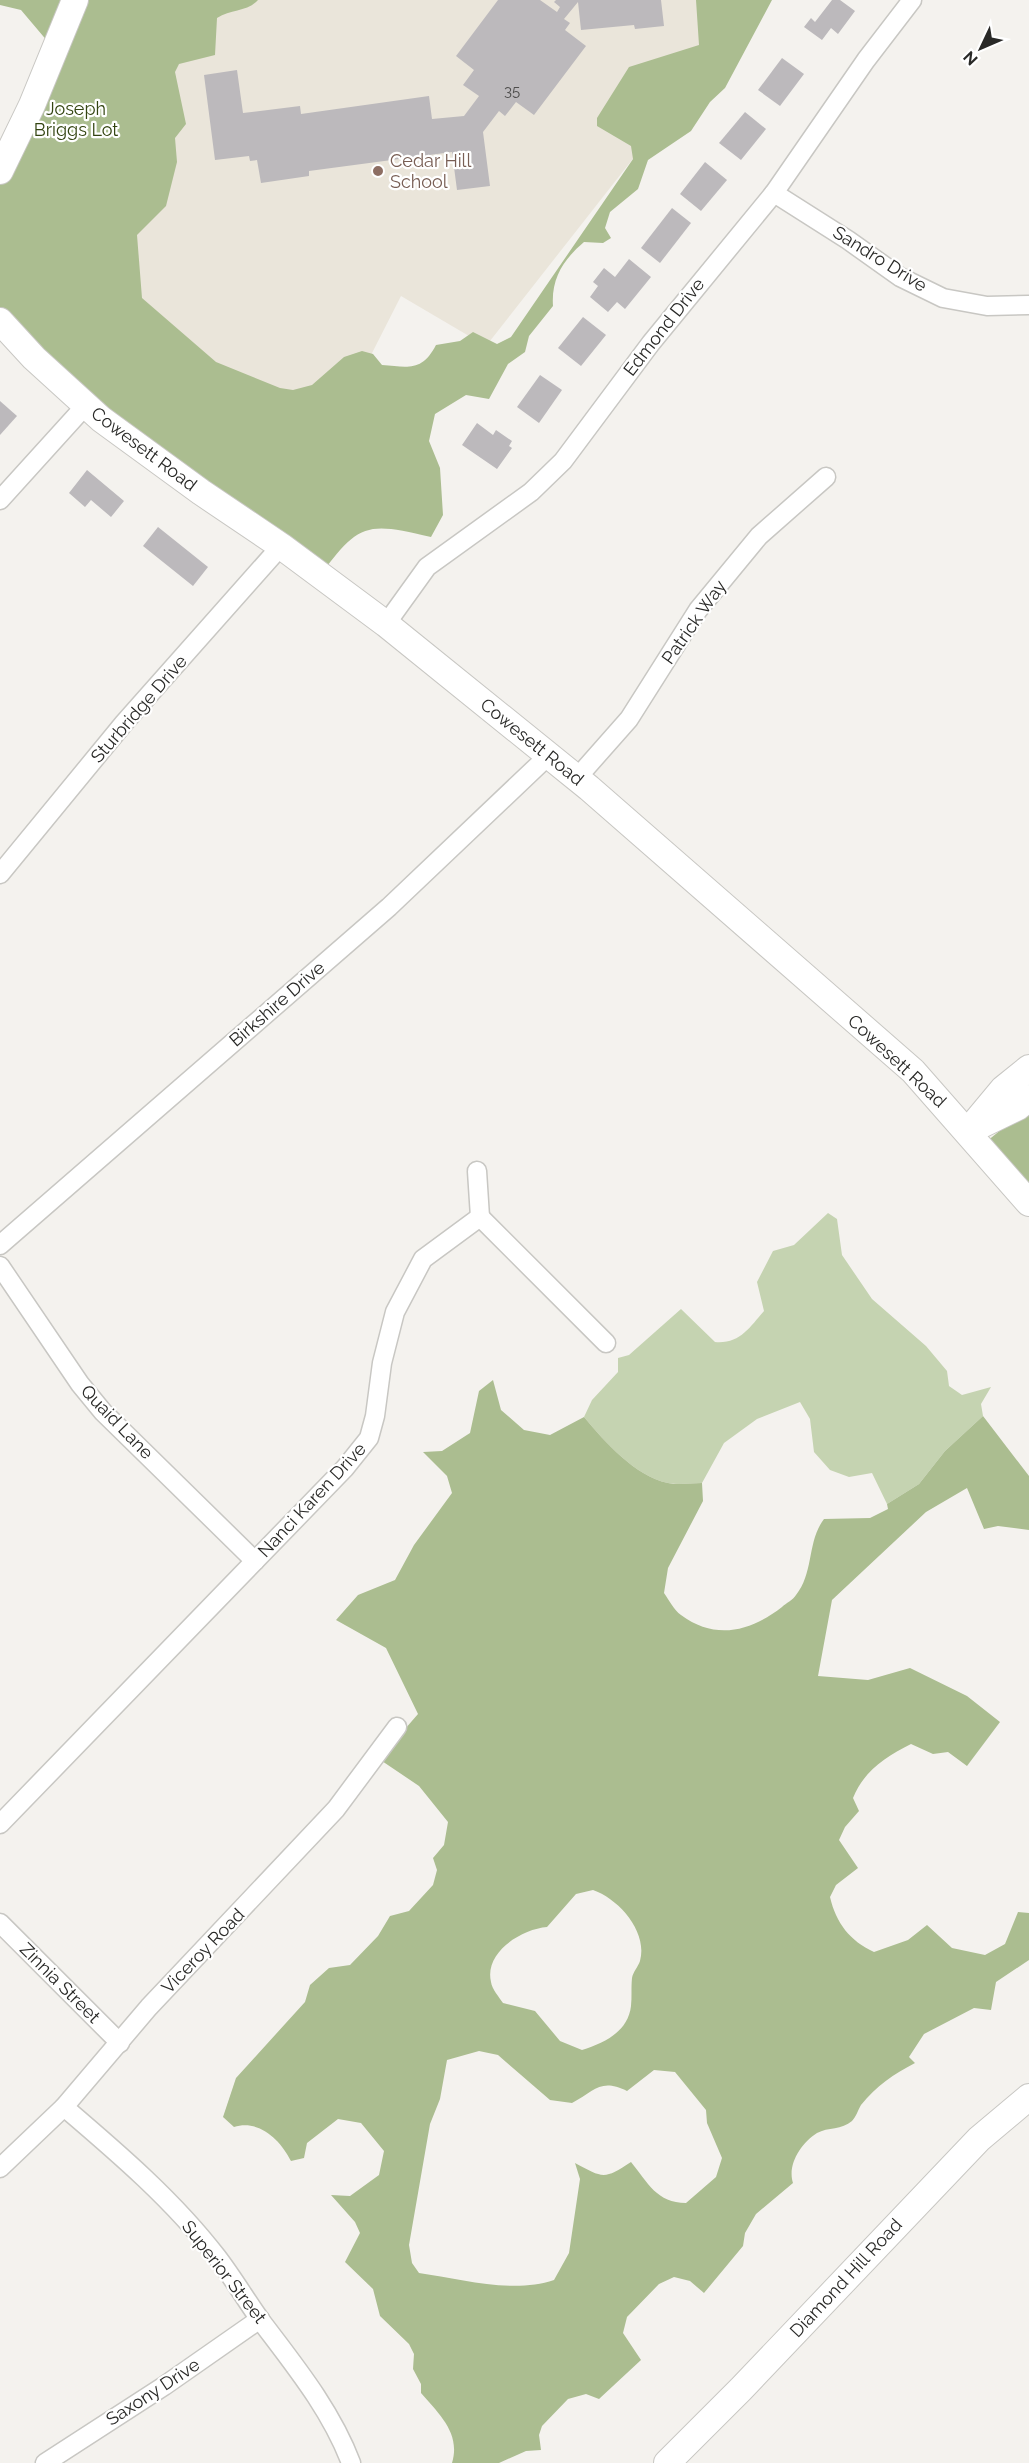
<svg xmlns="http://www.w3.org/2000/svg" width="1029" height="2463" font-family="Raleway,sans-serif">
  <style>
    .built { fill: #eae5da }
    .green { fill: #c5d3b1 }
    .forest { fill: #abbd90; fill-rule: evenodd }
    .building { fill: #bcb9bc }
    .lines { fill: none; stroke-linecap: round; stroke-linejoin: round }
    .street-casing { stroke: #c8c7c3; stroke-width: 21 }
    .secondary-casing { stroke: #c8c7c3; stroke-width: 28 }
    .street { stroke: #fff; stroke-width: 18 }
    .secondary { stroke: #fff; stroke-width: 26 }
    .education-dot { fill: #8d6e63; stroke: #fff; stroke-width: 2 }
    .labels { text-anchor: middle; stroke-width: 4.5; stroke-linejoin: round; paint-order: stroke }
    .number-label { font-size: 15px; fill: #4e4d4c }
    .park-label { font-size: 18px; fill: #341; stroke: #fff }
    .education-label { font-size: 18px; fill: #785e54; stroke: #fff; text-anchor: start }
    .street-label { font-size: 18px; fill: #292927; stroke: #fff }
  </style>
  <rect width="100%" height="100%" fill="#f4f2ee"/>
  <path class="built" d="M169 0H724L730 35 486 346 401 296 340 416 237 387 119 296Z"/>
  <path class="green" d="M828 1213 837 1219 842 1255 872 1299 926 1346 947 1371 949 1386 962 1395 991 1387 981 1404 983 1416 945 1451 919 1484 887 1504 872 1473 849 1477 830 1470 814 1452 810 1419 800 1402 757 1419 724 1443 702 1483C691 1483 678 1485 668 1483 635 1476 605 1442 584 1417L592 1400 618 1372V1358L629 1355 681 1309 715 1342C740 1344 749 1328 764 1311L757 1282 773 1251 794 1245Z"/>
  <g class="forest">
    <path d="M0 0H258C247 12 231 9 217 18L215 55 179 64 175 72 186 124 175 138 177 162 166 206 137 235 142 298 216 362 280 388 293 390 312 385 344 357 362 351 373 354 382 365C408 367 422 372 436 345L460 341 473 332 497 344 511 337 633 159 631 146 597 126V118L629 67 699 45 696 0H772L725 88 710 102 691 131 648 160 638 189 610 212 605 228 611 238 603 243 584 242C564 259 551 278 553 306L529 336 525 352 508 364 489 399 466 395 435 414 429 441 440 468 443 515 431 537C367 522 359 522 319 577L282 550 0 321V172L54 49 21 10 0 5Z"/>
    <path d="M1029 1107V1207L981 1146Z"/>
    <path d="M493 1380 501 1410 524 1430 550 1435 584 1417C605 1442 635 1476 668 1483 678 1485 691 1483 702 1483L703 1501 668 1568 664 1593C669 1600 674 1610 681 1615 716 1641 751 1631 782 1607 786 1603 793 1600 796 1595 814 1573 807 1541 824 1519L870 1518 888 1509 887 1504 919 1484 945 1451 983 1416 1029 1476V1530L998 1526 984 1529 967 1488 926 1512 832 1600 818 1676 868 1680 910 1668 967 1696 1000 1722 967 1766 948 1752 933 1754 911 1744C885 1757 864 1771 853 1798L859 1811 845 1827 839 1840 858 1868 836 1885 830 1897C836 1923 850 1941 874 1952L908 1940 927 1925 952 1948 985 1955 1005 1944 1018 1912 1029 1913V1960L996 1982 991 2010 974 2008 924 2034 909 2057 915 2063C894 2074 876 2086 861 2105 858 2110 856 2117 852 2121 842 2130 828 2127 817 2133 801 2143 787 2165 793 2183L756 2214 745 2233 743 2246 704 2293 690 2281 674 2277 659 2284 627 2317 623 2333 641 2360 599 2399 586 2394 568 2399 542 2426 539 2435 541 2450 526 2451 499 2463H452C461 2433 439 2414 421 2393V2384L413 2369 414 2354 409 2344 380 2316 373 2289 345 2262 360 2233 355 2222 331 2195 350 2196 379 2175 384 2151 361 2123 338 2119 307 2143 304 2158 291 2161C280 2139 258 2119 234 2127L223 2117 236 2078 305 2002 310 1985 329 1968 350 1965 378 1936 390 1916 409 1911 433 1885 437 1870 433 1858 444 1845 448 1822 419 1786 379 1759 418 1714 386 1648 336 1620 358 1595 395 1580 414 1545 452 1493 447 1476 423 1452 442 1451 470 1433 479 1391ZM593 1890C619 1899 648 1932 640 1961 638 1967 633 1972 632 1978 631 1988 632 1997 631 2006 628 2032 604 2043 582 2050L560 2041 535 2011 503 2003C499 1997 492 1989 491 1982 484 1952 522 1929 547 1927L576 1894ZM479 2051 498 2055 550 2100 572 2103C595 2091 600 2078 627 2091L654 2070 675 2072 706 2110 707 2123 722 2158 716 2177 686 2203C657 2203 648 2183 631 2162 604 2180 603 2178 575 2163L580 2179 569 2253 554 2280C513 2294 461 2279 419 2273L412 2263 409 2245 430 2124 440 2099 447 2060Z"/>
  </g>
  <g class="building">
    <path d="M498 0H540L557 12 560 7 554 2 556 0H661L664 26 635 29 634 25 581 30 578 2 564 19 570 23 565 30 586 46 534 115 516 102 505 116 499 111 483 132 490 186 457 190 452 152 309 171V176L261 183 257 160 250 161 249 156 215 160 204 75 237 70 243 113 300 106 301 114 429 96 432 119 464 116 479 96 463 85 474 70 456 56Z"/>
    <path d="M832 0H840L855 11 838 34 831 28 822 40 804 27 811 18 815 22Z"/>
    <path d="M782 58 804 74 780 106 758 90Z"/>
    <path d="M745 112 766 129 741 160 719 143Z"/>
    <path d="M705 162 727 180 701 211 680 194Z"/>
    <path d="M672 208 691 223 660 263 641 248Z"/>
    <path d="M629 259 651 277 625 309 617 302 608 312 590 297 598 286 593 282 604 268 615 277Z"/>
    <path d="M583 317 606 335 581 366 558 348Z"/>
    <path d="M540 375 562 390 539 423 517 407Z"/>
    <path d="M0 401 17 416 0 435Z"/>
    <path d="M477 423 493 435 496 430 512 441 509 446 512 448 497 469 462 445Z"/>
    <path d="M87 470 124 501 111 517 91 500 85 507 69 493Z"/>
    <path d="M158 527 208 567 193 586 143 546Z"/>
  </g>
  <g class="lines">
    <g class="street-casing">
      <g id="street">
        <path d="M774 193 848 240 900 277 943 298 987 306 1029 305"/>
        <path d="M0 500 86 405"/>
        <path d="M386 624 427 567 531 492 563 461 651 343 774 193 866 60 912 0"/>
        <path d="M576 779 629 719 698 610 759 536 826 477"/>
        <path d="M0 874 124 723 281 546"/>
        <path d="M477 1171 480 1217"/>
        <path d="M480 1217 606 1343"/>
        <path d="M0 1245 389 907 548 756"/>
        <path d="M0 1266 80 1384 103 1412 255 1561"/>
        <path d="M0 1824 345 1468 369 1438 375 1416 382 1363 395 1312 423 1259 480 1217"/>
        <path d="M0 1923 120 2043"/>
        <path d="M64 2107C118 2153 174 2201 217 2257 233 2278 246 2300 261 2321 295 2366 331 2410 351 2463"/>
        <path d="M0 2168 64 2107 149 2007 336 1809 397 1727"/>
        <path d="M45 2463 164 2386 260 2319"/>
      </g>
    </g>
    <g class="secondary-casing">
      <g id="secondary">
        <path d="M0 171 32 105 75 0"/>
        <path d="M0 321 34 358 101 419 201 492 281 546 386 624 589 788 913 1071 1029 1203"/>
        <path d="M977 1127 1018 1107 1029 1098"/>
        <path d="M968 1131 1003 1089 1029 1068"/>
        <path d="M667 2463 741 2389 979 2139 1029 2097"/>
      </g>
    </g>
    <use href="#street" class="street"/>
    <use href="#secondary" class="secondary"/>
  </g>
  <circle class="education-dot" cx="378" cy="171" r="6"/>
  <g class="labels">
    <g class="number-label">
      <text x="512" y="96">35</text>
    </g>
    <g class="park-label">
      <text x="76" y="115">Joseph<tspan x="76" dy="21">Briggs Lot</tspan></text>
    </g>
    <g class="education-label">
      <text x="390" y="167">Cedar Hill<tspan x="390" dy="21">School</tspan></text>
    </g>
    <g class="street-label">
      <text transform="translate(880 259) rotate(32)" y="6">Sandro Drive</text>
      <text transform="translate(664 327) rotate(-52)" y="6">Edmond Drive</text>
      <text transform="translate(144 449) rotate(37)" y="6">Cowesett Road</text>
      <text transform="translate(694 622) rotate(-55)" y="6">Patrick Way</text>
      <text transform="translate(139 709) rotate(-49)" y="6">Sturbridge Drive</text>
      <text transform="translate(532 742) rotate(39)" y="6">Cowesett Road</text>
      <text transform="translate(277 1004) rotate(-41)" y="6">Birkshire Drive</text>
      <text transform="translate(897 1061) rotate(43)" y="6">Cowesett Road</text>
      <text transform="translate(117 1422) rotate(46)" y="6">Quaid Lane</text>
      <text transform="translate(312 1500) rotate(-47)" y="6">Nanci Karen Drive</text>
      <text transform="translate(203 1951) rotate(-46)" y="6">Viceroy Road</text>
      <text transform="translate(60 1983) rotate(45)" y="6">Zinnia Street</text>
      <text transform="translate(224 2272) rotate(52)" y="6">Superior Street</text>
      <text transform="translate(846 2278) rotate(-47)" y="6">Diamond Hill Road</text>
      <text transform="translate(153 2392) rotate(-33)" y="6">Saxony Drive</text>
    </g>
  </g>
  <g transform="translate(981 48) rotate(226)" stroke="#ffffff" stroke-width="4.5" paint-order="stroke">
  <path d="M0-4.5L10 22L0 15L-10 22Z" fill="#292927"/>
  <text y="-9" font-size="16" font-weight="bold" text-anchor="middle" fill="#292927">N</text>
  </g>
</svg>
